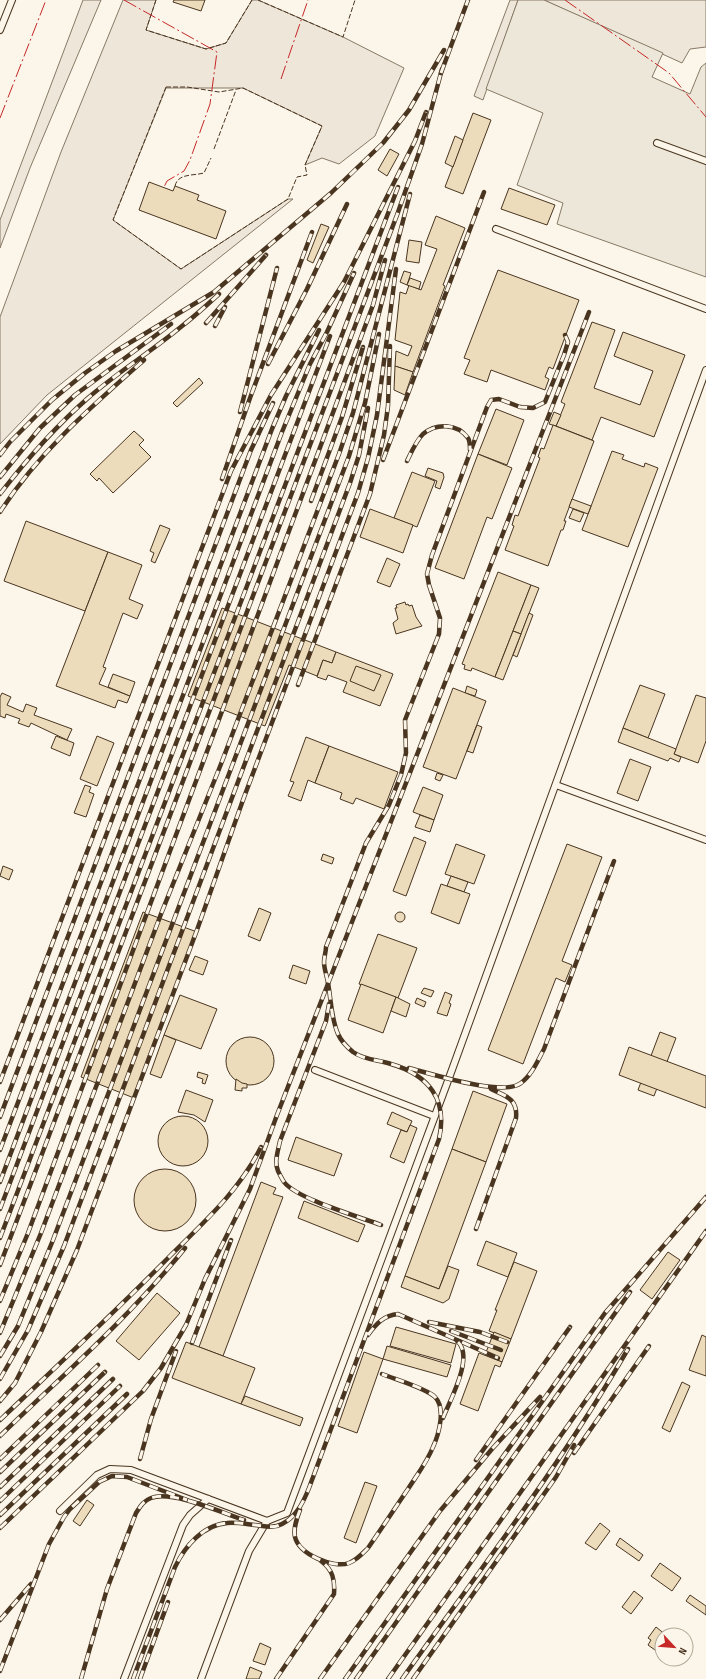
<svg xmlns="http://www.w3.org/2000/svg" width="706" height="1679" font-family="'Sofia Sans Condensed',sans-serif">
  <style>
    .green { fill: #ede6d9; stroke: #887966 }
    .parking { fill: #ede7d9; stroke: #887966 }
    .building { fill: #ecdcbc; stroke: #4a3520 }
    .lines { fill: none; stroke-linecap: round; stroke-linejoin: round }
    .lane-casing { stroke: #4a3520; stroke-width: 8 }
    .lane { stroke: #fbf6e9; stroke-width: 6 }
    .rail-casing { stroke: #4a3520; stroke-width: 4.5 }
    .rail { stroke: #fbf6e9; stroke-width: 3; stroke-dasharray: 9; stroke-linecap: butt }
    .fence { stroke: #4a3520; stroke-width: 1; stroke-dasharray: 5 2; stroke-linecap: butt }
    .power { stroke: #c62828; stroke-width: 1; stroke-dasharray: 14 3 2 3; stroke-linecap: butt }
  </style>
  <rect width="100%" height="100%" fill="#fbf6e9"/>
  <g class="green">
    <path d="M83 0H101L30 168 0 248V220Z"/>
    <path d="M123 0H156L146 30 206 49 226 43 252 0H258L343 37 404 68 375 136 339 164 322 158 305 165 322 126 243 88H166L113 220 181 269 288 199H293L47 395 0 444V317L61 152Z"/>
    <path d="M510 0H518L483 100 474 96Z"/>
    <path d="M544 0H706V47L690 49 682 63Z"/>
  </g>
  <path class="parking" d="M518 0H544L663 53 652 77 690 94 701 67 706 63V277L557 224 563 203 517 185 543 113 486 89Z"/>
  <g class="building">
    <path d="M174 0H205L201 11 173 2Z"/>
    <path d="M473 113 491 120 463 194 445 187Z"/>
    <path d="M455 136 463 140 453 167 445 163Z"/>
    <path d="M390 149 399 154 387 176 378 170Z"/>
    <path d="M149 182 173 191 175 186 199 195 197 200 226 211 216 239 139 210Z"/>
    <path d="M509 188 555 205 547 225 501 209Z"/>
    <path d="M436 216 465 228 443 285 445 286 413 372 395 366 396 351 408 356 412 346 395 340 400 292 406 294 409 285 421 290 437 249 425 245Z"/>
    <path d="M321 224 329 227 313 263 307 260Z"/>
    <path d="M409 240 422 242 419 263 406 261Z"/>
    <path d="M498 270 579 300 553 369 549 367 545 377 549 379 545 390 491 370 487 382 464 374 470 360 464 358Z"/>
    <path d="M404 271 411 273 407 285 400 282Z"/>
    <path d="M410 278 421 282 419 289 407 285Z"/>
    <path d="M592 322 615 330 594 388 640 405 653 371 614 356 623 332 685 355 654 437 601 417 592 440 556 426 565 404 561 402Z"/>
    <path d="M395 366 413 372 405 395 394 390Z"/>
    <path d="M199 378 203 383 177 407 173 403Z"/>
    <path d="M496 409 524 420 507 465 478 454Z"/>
    <path d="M554 412 561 415 556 426 549 424Z"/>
    <path d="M553 425 594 441 564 521H566L563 530H561L548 566 505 550 514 526 512 525 515 515 518 516 540 458 538 457 541 448 544 449Z"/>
    <path d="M134 431 144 440 139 445 151 457 113 493 99 478 97 481 90 474Z"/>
    <path d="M612 451 624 455 622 459 644 467 645 463 658 468 628 547 582 530Z"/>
    <path d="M478 454 512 468 492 519 487 517 464 579 435 568Z"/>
    <path d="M428 468 443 473 444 477 440 489 435 487 437 481 425 476Z"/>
    <path d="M412 472 435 481 417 527 394 518Z"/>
    <path d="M572 499 591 506 588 514 569 507Z"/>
    <path d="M370 509 413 525 403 553 360 537Z"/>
    <path d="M573 509 584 513 580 522 569 518Z"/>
    <path d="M26 521 108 552 85 611 4 581Z"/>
    <path d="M160 525 170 529 155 563 151 561 154 553 150 551Z"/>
    <path d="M108 552 142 565 129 599 143 605 137 619 123 613 103 667 106 668 99 684 130 696 127 703 118 700 115 708 56 686Z"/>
    <path d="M387 558 400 564 390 587 377 582Z"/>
    <path d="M498 572 531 585 495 677 472 668 471 671 464 669 465 665 462 664Z"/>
    <path d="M531 585 539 588 521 634 513 631Z"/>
    <path d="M405 602 406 605 408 604 409 606 412 605 416 617 422 626 396 634 393 623 398 619 395 608H397L396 605Z"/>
    <path d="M222 608 336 652 332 663 323 660 317 676 289 665 265 726 188 696Z"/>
    <path d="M529 613 533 615 517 657 513 655Z"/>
    <path d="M513 631 521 634 503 680 495 677Z"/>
    <path d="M336 652 393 674 380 706 343 692 347 682 328 675 326 680 317 677 323 660 332 663Z"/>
    <path d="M356 666 381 675 374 691 350 681Z"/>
    <path d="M113 674 135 682 130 696 108 687Z"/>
    <path d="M640 685 665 694 648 738 623 728Z"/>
    <path d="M467 686 477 690 475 696 465 693Z"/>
    <path d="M453 688 486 701 456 779 423 767Z"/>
    <path d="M2 693 11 697 7 705 23 712 26 704 37 708 34 715 72 729 67 740 31 723 29 727 18 723 20 719 6 714 5 718 0 716V697Z"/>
    <path d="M696 695 706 698V741L698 763 674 754Z"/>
    <path d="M477 725 482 727 473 753 467 751Z"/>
    <path d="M623 728 676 749 674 754 681 757 679 762 670 758 668 761 618 742Z"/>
    <path d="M56 736 74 743 70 756 51 748Z"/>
    <path d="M97 736 114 743 97 786 80 779Z"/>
    <path d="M306 737 329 746 315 783 308 780 301 801 288 796 294 782 290 781Z"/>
    <path d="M329 746 398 772 384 809 356 798 353 804 340 799 342 793 315 783Z"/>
    <path d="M630 759 651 767 638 801 617 793Z"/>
    <path d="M437 773 443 775 440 781 435 779Z"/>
    <path d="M85 785 91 787 89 792 94 794 86 817 74 813Z"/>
    <path d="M423 787 443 795 434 820 413 812Z"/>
    <path d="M420 815 434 820 430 832 415 827Z"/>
    <path d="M414 837 426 842 406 896 393 891Z"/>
    <path d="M456 844 485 855 474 884 445 874Z"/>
    <path d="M567 844 602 857 562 961 572 965 565 982 556 978 523 1064 488 1050Z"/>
    <path d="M323 854 334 858 332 864 321 860Z"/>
    <path d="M3 866 13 870 9 880 0 876Z"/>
    <path d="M451 876 468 882 464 892 447 886Z"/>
    <path d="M441 884 470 894 459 924 431 913Z"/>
    <path d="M259 908 271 913 260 941 248 936Z"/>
    <circle cx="400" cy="917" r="5"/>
    <path d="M143 912 197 932 134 1098 81 1077Z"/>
    <path d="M378 934 417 948 398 998 359 984Z"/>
    <path d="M195 956 208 961 203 975 189 970Z"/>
    <path d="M293 965 310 971 306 984 289 978Z"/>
    <path d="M361 984 396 997 383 1033 348 1020Z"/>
    <path d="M424 988 434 991 431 997 421 993Z"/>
    <path d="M445 992 452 995 449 1003 451 1004 447 1016 437 1013Z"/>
    <path d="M180 995 217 1009 201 1049 164 1035Z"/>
    <path d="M396 997 410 1004 406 1017 391 1011Z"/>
    <path d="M417 998 426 1002 424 1007 415 1003Z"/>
    <path d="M660 1032 676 1038 654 1096 638 1090Z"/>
    <path d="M164 1035 176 1040 161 1078 150 1074Z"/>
    <circle cx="250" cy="1061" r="24"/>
    <path d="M629 1047 706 1076V1108L619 1075Z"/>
    <path d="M198 1072 208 1075 205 1084 202 1083 203 1079 197 1077Z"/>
    <path d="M236 1079 242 1083 247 1084V1088H242V1091L235 1090Z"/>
    <path d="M186 1090 213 1100 205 1122 194 1115 178 1112Z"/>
    <path d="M473 1091 507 1104 486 1162 452 1149Z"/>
    <path d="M392 1112 412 1121 407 1132 387 1124Z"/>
    <circle cx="183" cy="1141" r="25"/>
    <path d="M410 1125 417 1128 404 1163 390 1157 401 1130 407 1132Z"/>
    <path d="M296 1137 342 1154 334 1176 288 1160Z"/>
    <path d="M452 1149 486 1162 439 1289 405 1276Z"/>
    <circle cx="165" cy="1200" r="31"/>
    <path d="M261 1182 276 1188 273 1194 283 1197 223 1356 199 1347Z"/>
    <path d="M304 1201 365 1225 358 1242 298 1218Z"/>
    <path d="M486 1241 517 1253 508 1277 477 1265Z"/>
    <path d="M668 1252 680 1260 652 1299 640 1290Z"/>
    <path d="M514 1262 537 1271 511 1339 489 1331 497 1310H495Z"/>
    <path d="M448 1266 459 1270 449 1299 443 1303 401 1287 405 1276 439 1289Z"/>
    <path d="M157 1293 180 1313 139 1360 116 1341Z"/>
    <path d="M396 1327 456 1344 451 1363 390 1346Z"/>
    <path d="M494 1332 511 1339 502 1362 485 1355Z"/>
    <path d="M702 1335 706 1337V1376L689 1370Z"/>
    <path d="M186 1342 255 1368 241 1404 172 1378Z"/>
    <path d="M387 1346 451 1365 447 1377 383 1359Z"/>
    <path d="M364 1352 383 1359 357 1433 338 1426Z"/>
    <path d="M479 1353 502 1362 500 1367 495 1365 478 1411 460 1404Z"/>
    <path d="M682 1382 690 1386 670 1432 662 1428Z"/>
    <path d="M245 1396 303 1418 300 1426 241 1404Z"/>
    <path d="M365 1482 377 1486 356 1543 344 1538Z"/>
    <path d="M87 1500 94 1505 80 1526 73 1521Z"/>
    <path d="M600 1523 610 1531 596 1550 585 1543Z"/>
    <path d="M620 1538 643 1555 639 1561 616 1545Z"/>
    <path d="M660 1563 681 1578 672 1591 651 1576Z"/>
    <path d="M634 1591 643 1598 631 1614 622 1607Z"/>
    <path d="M690 1595 706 1606V1615L686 1601Z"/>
    <path d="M656 1627 666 1635H662V1655L648 1645 651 1640 648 1638Z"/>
    <path d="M260 1643 271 1648 265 1665 253 1661Z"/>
    <path d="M250 1667 262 1672 259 1679H246Z"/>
  </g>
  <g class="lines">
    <g class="lane-casing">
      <g id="lane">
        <path d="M0 30 12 0"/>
        <path d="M657 143 706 161"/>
        <path d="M496 229 706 309"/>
        <path d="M556 785 706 840"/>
        <path d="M315 1070 434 1116"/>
        <path d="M60 1511 97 1475 110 1469 131 1470 267 1521 287 1513 449 1078 706 370"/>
        <path d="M124 1679 183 1525 190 1515 208 1499"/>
        <path d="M201 1679 249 1551 267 1521"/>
      </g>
    </g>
    <use href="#lane" class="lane"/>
    <g class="rail-casing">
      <g id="rail">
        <path d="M441 73 468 0"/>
        <path d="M206 323 266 255"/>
        <path d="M215 326 225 307"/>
        <path d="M268 364 307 289 347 204"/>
        <path d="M240 412 277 268"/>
        <path d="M0 455 10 442 52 400 85 373 116 351 214 292 331 193 383 143 409 110 444 50"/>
        <path d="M383 460 484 192"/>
        <path d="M407 461C411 453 416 441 423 434 436 423 457 423 468 438 470 441 470 446 470 450"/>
        <path d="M0 477 40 428 75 395 171 324"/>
        <path d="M222 479 250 398 312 232"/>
        <path d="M0 494C27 459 55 427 88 398 118 372 152 351 182 326 195 316 207 305 219 294"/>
        <path d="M311 501 342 417 363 347"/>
        <path d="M0 512C38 453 91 407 144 360"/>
        <path d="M298 685 370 494 384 435 388 406 390 346"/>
        <path d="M329 1004 326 1021 280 1141C278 1151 274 1162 278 1171 280 1175 282 1179 284 1182 297 1199 360 1217 381 1225"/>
        <path d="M409 1068C432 1074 503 1097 521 1083 532 1075 538 1060 544 1049L614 861"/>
        <path d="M0 1082 231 471 271 395 344 282 415 141 426 112"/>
        <path d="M0 1117 251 450 273 403"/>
        <path d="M0 1150 272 429 286 396 319 330"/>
        <path d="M0 1182 282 432 310 364 327 332 354 273"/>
        <path d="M0 1209 330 336"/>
        <path d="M476 1229 516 1118C518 1099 506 1096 491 1089"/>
        <path d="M0 1238 398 187"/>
        <path d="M0 1265 397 215 422 144 442 69"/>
        <path d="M0 1301 28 1233 373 305 385 260"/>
        <path d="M429 1322 480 1332 507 1342"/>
        <path d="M451 1331 501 1350"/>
        <path d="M0 1333 41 1233 161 914 221 764 339 454 353 413 410 194"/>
        <path d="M368 1335C376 1324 384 1315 398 1314L498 1358"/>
        <path d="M192 1343 231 1240"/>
        <path d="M0 1356 18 1326 53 1240 349 456 365 403 379 334"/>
        <path d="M0 1379 28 1330 64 1246 350 483 359 455 368 408"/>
        <path d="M0 1401 15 1383 41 1332 77 1250 197 930 243 800 358 493 368 458 377 415 396 269"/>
        <path d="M443 1418C450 1400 475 1356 457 1341"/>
        <path d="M0 1420C57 1366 115 1312 170 1256 203 1223 240 1190 261 1147"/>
        <path d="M0 1436C63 1375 130 1317 185 1248"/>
        <path d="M574 1453 649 1346"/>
        <path d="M0 1459 98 1365"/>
        <path d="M140 1459 151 1419 176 1351"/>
        <path d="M476 1460 570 1327"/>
        <path d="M0 1472 105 1372"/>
        <path d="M0 1487 113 1379"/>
        <path d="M0 1501 120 1386"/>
        <path d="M300 1510C297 1518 293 1528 295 1537 299 1554 333 1569 349 1563 357 1560 363 1553 368 1548 382 1528 395 1508 408 1489 417 1475 427 1462 433 1447 439 1434 446 1408 435 1397 426 1388 394 1379 382 1374"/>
        <path d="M0 1515 127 1394"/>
        <path d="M0 1528 143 1391 161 1368 186 1325 205 1279 250 1189 277 1115 589 312"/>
        <path d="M0 1620 31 1584"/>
        <path d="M0 1671 49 1544 64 1517 70 1509 99 1482 112 1476 127 1477 187 1500"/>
        <path d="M81 1679 107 1589 136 1513C140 1507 143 1501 151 1498 173 1490 222 1513 244 1520"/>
        <path d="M133 1679 175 1567C185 1546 203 1525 227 1523 236 1522 246 1524 255 1525 264 1526 273 1529 282 1524 296 1517 303 1503 309 1488L439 1139C448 1100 429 1075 391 1064 379 1060 364 1060 353 1052 347 1047 341 1041 338 1034 331 1018 331 999 328 983 327 976 324 969 324 962 324 957 326 952 326 947L366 843 389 805 401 775 406 753 405 720 439 634 440 618 429 585 427 574 432 555 487 407 491 400 499 399 520 407 533 408 545 402 564 355 568 342 565 335"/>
        <path d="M140 1679 168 1602"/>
        <path d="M276 1679 334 1594C335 1580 333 1570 321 1561"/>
        <path d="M320 1679 440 1511 492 1449 540 1397"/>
        <path d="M345 1679 605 1313 706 1197"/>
        <path d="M356 1679 630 1292"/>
        <path d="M388 1679 706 1231"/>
        <path d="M402 1679C479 1571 562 1463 628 1349"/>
        <path d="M413 1679 556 1477 574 1445"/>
      </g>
    </g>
    <use href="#rail" class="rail"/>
    <g class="fence">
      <path d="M156 0 146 30 206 49 226 43 252 0"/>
      <path d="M258 0 343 37 355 0"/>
      <path d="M166 87H187L219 92 243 88 322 126 305 165 307 175 297 177 288 199 181 269 113 220Z"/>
      <path d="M214 149 236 90"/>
      <path d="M175 186C178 173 193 176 204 173L211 158"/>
    </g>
    <g class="power">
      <path d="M124 0 217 52 210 104 190 160 184 171 167 181 164 187"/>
      <path d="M565 0 669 73 706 117"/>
      <path d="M281 79 308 0"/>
      <path d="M0 118 46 0"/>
    </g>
  </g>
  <g transform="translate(674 1647) rotate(116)"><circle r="19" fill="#fbf6e9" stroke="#b4a999"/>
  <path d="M0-3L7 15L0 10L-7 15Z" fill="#c62828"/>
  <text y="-6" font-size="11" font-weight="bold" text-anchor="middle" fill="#4a3520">N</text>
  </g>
</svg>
